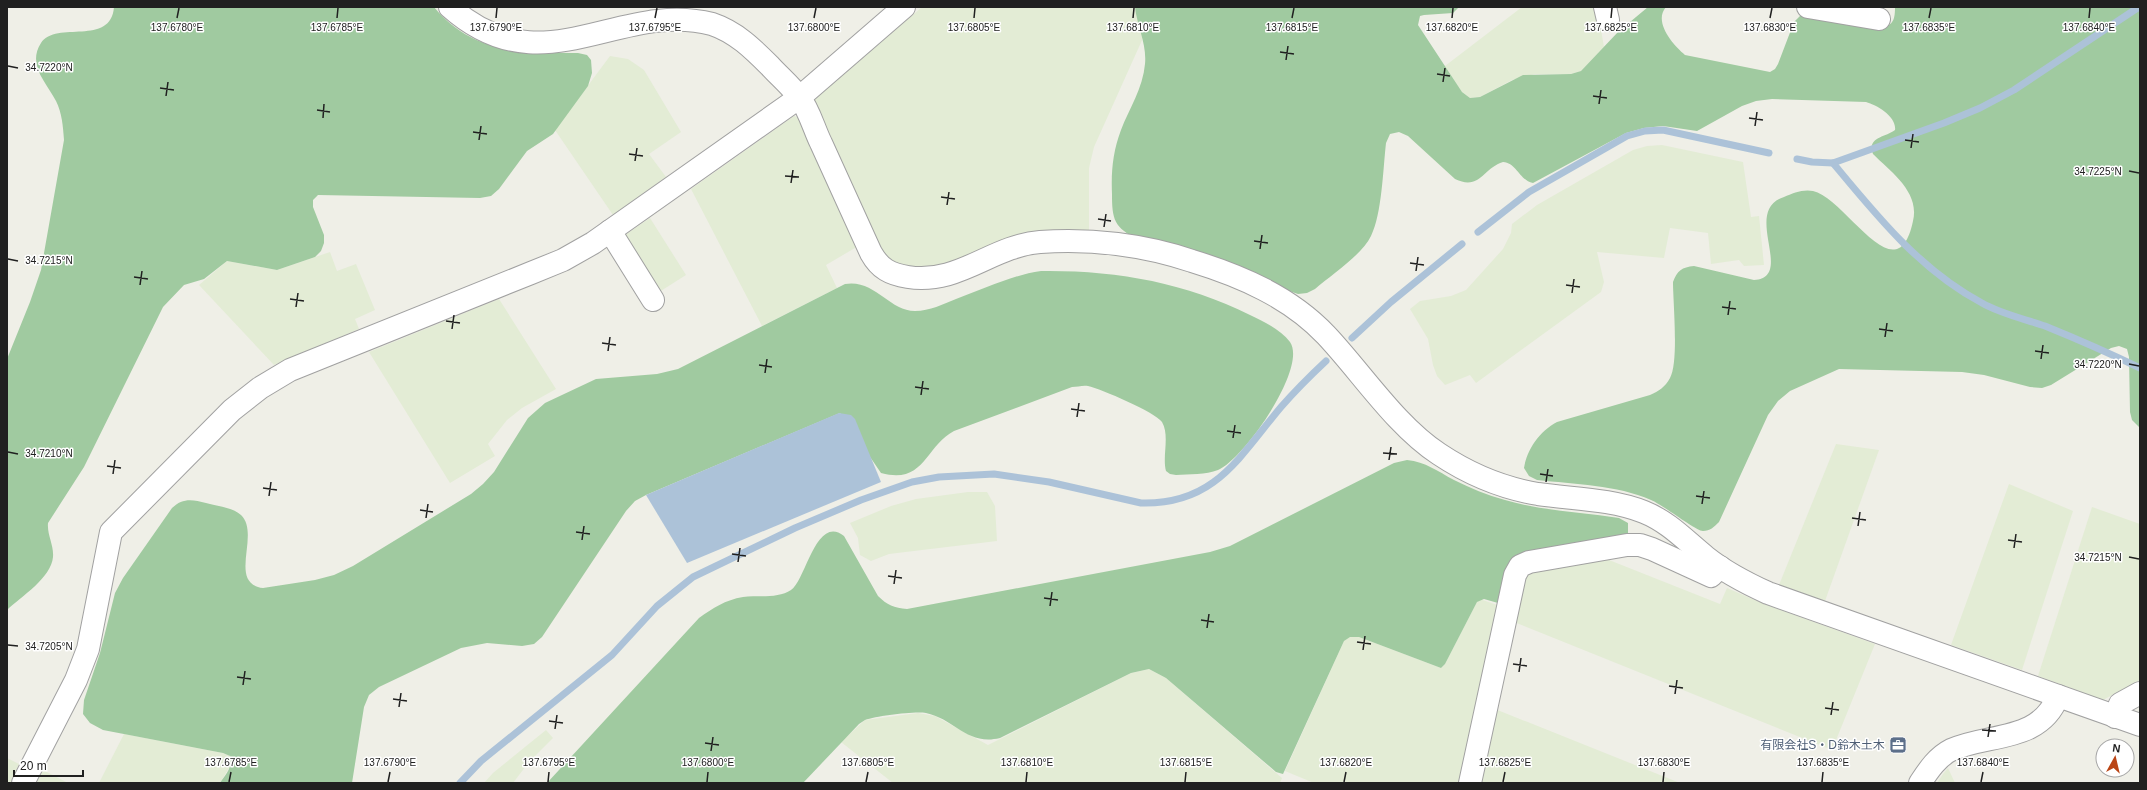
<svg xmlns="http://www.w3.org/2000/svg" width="2147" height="790" font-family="Helvetica,'Noto Sans JP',sans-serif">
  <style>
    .farmland { fill: #e3ecd5 }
    .forest { fill: #a0caa0 }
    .water { fill: #acc2d8 }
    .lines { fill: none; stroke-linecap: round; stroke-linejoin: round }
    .stream { stroke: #acc2d8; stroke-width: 7 }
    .minor-casing { stroke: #a1a1a1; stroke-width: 24 }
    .minor { stroke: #fff; stroke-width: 22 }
    .ticks { fill: none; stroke: #202020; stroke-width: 1.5 }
    .labels { text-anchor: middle; stroke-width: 3; stroke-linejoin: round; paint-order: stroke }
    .service-label { font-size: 12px; fill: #4e5e75; stroke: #fff; text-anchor: end }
    .ticks-label { font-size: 10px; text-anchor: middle; fill: #202020; stroke: #fff; stroke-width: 3; stroke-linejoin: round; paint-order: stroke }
  </style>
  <rect width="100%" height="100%" fill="#efefe7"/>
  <g class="farmland">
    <path d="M922 7H1135L1143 38 1094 147 1089 168V235L917 271 883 259 814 100Z"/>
    <path d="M1522 7H1597L1604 47 1581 71 1571 74H1535L1512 80 1480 97 1470 98 1462 92 1445 66Z"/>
    <path d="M610 56 628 59 644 70 681 132 649 154 666 177 613 215 555 130Z"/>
    <path d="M794 116 802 118 860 245 826 265 837 288 762 326 691 189Z"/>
    <path d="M1662 145 1743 162 1751 217 1759 216 1764 265 1744 266 1739 260 1711 264 1708 233 1670 228 1664 258 1597 252 1604 282 1601 292 1476 383 1470 375 1445 385 1437 376 1433 365 1428 339 1410 309 1420 301 1451 296 1466 290 1503 249 1511 233 1512 224 1537 205 1633 150 1647 146Z"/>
    <path d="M650 218 686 275 656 294 622 237Z"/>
    <path d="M330 252 337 271 356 264 375 310 355 319 359 329 274 365 199 285 227 261 277 270Z"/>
    <path d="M499 299 556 389 522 408 507 420 488 444 495 456 450 483 369 352Z"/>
    <path d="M1836 444 1879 450 1825 601 1779 585Z"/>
    <path d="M2009 484 2073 511 2022 670 1951 645Z"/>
    <path d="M968 492H987L995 506 997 541 889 554 871 561 860 555 858 538 850 523 891 506 916 499Z"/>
    <path d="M2092 507 2140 524V680L2103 700 2038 676Z"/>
    <path d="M1604 558 1720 604 1727 588 1764 604 1875 644 1832 750 1514 622 1527 573Z"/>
    <path d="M1480 599 1500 606 1461 783H1314L1285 771 1344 641 1350 636 1359 637 1441 668 1445 664 1477 602Z"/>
    <path d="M1149 669 1166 678 1282 778 1280 783H893L841 742 865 720 918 713 935 716 988 745 1131 673Z"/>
    <path d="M1495 709 1680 783H1479Z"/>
    <path d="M546 730 553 738 529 762 513 783H484L493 773Z"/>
    <path d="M124 734 223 753 230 756 232 763 220 783H99Z"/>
    <path d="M7 758 19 764 10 783H7Z"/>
    <path d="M1948 768 1955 783H1937L1943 774Z"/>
    <path d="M43 770 68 783H37Z"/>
  </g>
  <g class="forest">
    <path d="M114 7H434C474 55 522 52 578 53L587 55 591 60 592 73 588 86 553 134 527 151 499 189 491 196 480 198 318 195 313 200V207L324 235V243L321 251 315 257 277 270 227 261 204 279 184 285 163 307 84 467 48 523C47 535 54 545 53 557 51 578 22 596 7 610V359L30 302 41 270 64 140C63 126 62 113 56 101 46 82 27 65 41 43 56 20 111 47 114 7Z"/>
    <path d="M1135 7H1459L1453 13 1424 15 1420 16 1418 25 1462 92 1470 98 1480 97 1523 75 1571 74 1581 71 1618 32 1648 7H1666C1653 22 1673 45 1685 55L1770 72 1775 69 1778 64 1794 22 1802 14 1881 27C1894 26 1895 18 1895 7H2140V428L2132 420 2130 412 2129 357 2127 349 2119 346 2111 348 2051 385 2042 388 2030 387 1984 375 1962 372 1839 369 1790 391 1778 401 1768 415 1719 522C1714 527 1710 531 1703 531 1696 531 1663 505 1651 500 1617 485 1574 484 1537 480L1529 476 1524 468C1527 449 1540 431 1557 422L1650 395C1659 391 1665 387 1670 378 1679 362 1673 302 1673 282 1677 271 1682 267 1694 266L1754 280C1796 277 1741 211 1784 197 1793 193 1803 189 1813 191 1846 198 1897 297 1913 221 1920 192 1891 172 1873 154 1867 137 1884 138 1895 130 1897 117 1877 105 1866 102L1772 99 1756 101 1742 106 1697 131 1663 126 1644 128 1626 133 1533 183C1519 180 1517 163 1503 162 1483 168 1480 191 1455 179L1408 136 1399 132 1390 134 1386 143C1383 169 1382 214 1371 236 1362 255 1331 275 1315 289L1307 293 1298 294 1138 239C1114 228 1112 219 1112 194 1111 171 1113 151 1121 130 1129 109 1143 88 1145 64 1147 44 1137 26 1135 7Z"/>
    <path d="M1041 271C1114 270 1184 282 1250 315 1263 321 1281 330 1290 342 1308 368 1243 460 1218 470 1206 475 1189 474 1176 475L1170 474 1166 471C1162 456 1170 436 1162 422 1155 412 1101 389 1088 386 1083 385 1077 387 1072 387L954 431C925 446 925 485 881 473L840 413 646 495 635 501 626 511 542 637 534 644 522 646 487 643 461 648 379 687 369 695 364 707 352 783H220C226 774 233 767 230 756L223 753 103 730 90 723 83 714 84 700 100 653 115 593 123 578 172 508C182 498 192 499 206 503 216 506 232 507 241 515 261 534 227 583 263 588L315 580 334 575 353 566 471 494 483 484 494 472 528 418 545 403 596 379 657 374 678 369 845 284C875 279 889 311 915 311 930 311 943 304 956 299 984 289 1012 275 1041 271Z"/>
    <path d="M1407 460C1426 462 1437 471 1454 480 1470 488 1487 495 1505 500 1542 511 1581 512 1619 518L1628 523V533L1620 537 1527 554 1498 603 1484 599 1477 602 1445 664 1441 668 1359 637H1350L1344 641 1283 774 1276 772 1166 678 1149 669 1131 673 1000 738C967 746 955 719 926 713 914 711 877 716 865 720L859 724 803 783H547L699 618C713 608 725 600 743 597 757 595 778 599 791 590 806 580 816 514 844 536L878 596C887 605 894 608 907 609L1210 552 1230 546 1394 463Z"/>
  </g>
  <path class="water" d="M839 413 851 415 855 419 881 482 687 563 646 495Z"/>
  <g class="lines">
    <g class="stream">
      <path d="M1797 159 1812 162 1833 163 1944 123 1980 108 2014 90 2139 7"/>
      <path d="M1833 163C1877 216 1920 270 1982 303 2001 314 2025 319 2045 326 2077 339 2109 353 2140 368"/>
      <path d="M1478 232 1529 192 1627 136 1645 131 1663 130 1769 153"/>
      <path d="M1352 338 1391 302 1462 244"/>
      <path d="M460 783 481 761 612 655 657 606 693 577 795 528 861 500 912 482 939 477 994 474 1049 482 1141 503C1215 505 1239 457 1281 407 1295 391 1311 375 1326 361"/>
    </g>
    <g class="minor-casing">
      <g id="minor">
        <path d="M450 7C542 89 618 0 712 24 736 32 753 49 770 66 779 76 791 86 799 97 809 109 814 129 821 143 838 180 854 216 871 253 880 269 890 274 908 277 959 285 991 246 1040 242 1090 238 1145 245 1192 261 1241 276 1290 297 1326 335 1361 372 1396 426 1439 454 1469 474 1502 488 1538 494 1573 499 1611 499 1644 512 1669 522 1686 541 1706 557 1726 573 1746 583 1768 593L2140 725"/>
        <path d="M1605 7 1608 20"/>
        <path d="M1808 7 1879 19"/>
        <path d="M610 231 653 300"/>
        <path d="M2115 717 2120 704 2140 693"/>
        <path d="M23 783 76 680 88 649 111 532 232 410 260 388 290 370 531 273 563 260 593 243 800 97 904 7"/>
        <path d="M1470 783 1515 575 1520 566 1529 562 1627 545H1640L1652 549 1711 576 1720 567"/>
        <path d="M1920 783C1928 771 1937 757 1951 750 1988 733 2040 743 2058 696"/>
      </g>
    </g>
    <use href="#minor" class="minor"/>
  </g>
  <path class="ticks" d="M177 18 179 8M337 18 338 8M496 18 497 8M655 18 657 8M814 18 816 8M974 18 975 8M1133 18 1134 8M1292 18 1294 8M1452 18 1453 8M1611 18 1612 8M1770 18 1772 8M1929 18 1931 8M2089 18 2090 8M1280 52 1294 54M1286 60 1288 46M8 66 18 68M1437 74 1450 76M1443 82 1445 68M160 88 174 90M166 96 168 82M1593 96 1607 98M1599 104 1601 90M317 110 330 112M323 118 324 104M1749 118 1763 120M1755 126 1757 112M473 132 487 134M479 140 481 126M1905 140 1919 142M1911 148 1913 134M629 154 643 156M635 161 637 148M2129 171 2139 173M785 176 799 177M791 183 793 170M941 197 955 199M947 205 949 192M1098 219 1111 221M1104 227 1106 214M1254 241 1268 243M1260 249 1262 235M8 259 18 261M1410 263 1424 265M1416 271 1418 257M134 277 148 279M140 285 142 271M1566 285 1580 287M1572 293 1574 279M290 299 304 301M296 307 298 293M1722 307 1736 309M1728 315 1730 301M446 321 460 323M452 329 454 315M1879 329 1893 331M1885 337 1887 323M602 343 616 345M608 351 610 337M2035 351 2049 353M2041 359 2043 345M2129 364 2139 366M759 365 772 367M765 373 767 359M915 387 929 389M921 395 923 381M1071 409 1085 411M1077 417 1079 403M1227 431 1241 433M1233 438 1235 425M8 452 18 454M1383 453 1397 454M1389 460 1391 447M107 466 121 468M113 474 115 460M1540 474 1553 476M1546 482 1548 469M263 488 277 490M269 496 271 482M1696 496 1710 498M1702 504 1704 491M420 510 433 512M426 518 428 504M1852 518 1866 520M1858 526 1860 512M576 532 590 534M582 540 584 526M2008 540 2022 542M2014 548 2016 534M732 554 746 556M2129 557 2139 559M738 562 740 548M888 576 902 578M894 584 896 570M1044 598 1058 600M1050 606 1052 592M1201 620 1214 622M1207 628 1209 614M1357 642 1371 644M8 645 18 646M1363 650 1365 636M1513 664 1527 666M1519 672 1521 658M237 677 251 679M243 685 245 671M1669 686 1683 688M1675 694 1677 680M393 699 407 701M399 707 401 693M1825 708 1839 710M1831 715 1833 702M549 721 563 723M555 729 557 715M1982 730 1996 731M1988 737 1990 724M705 743 719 745M711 751 713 737M229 782 231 772M388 782 390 772M548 782 549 772M707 782 708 772M866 782 868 772M1026 782 1027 772M1185 782 1186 772M1344 782 1346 772M1503 782 1505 772M1663 782 1664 772M1822 782 1823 772M1981 782 1983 772"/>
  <defs>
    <g id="office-square" transform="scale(0.9)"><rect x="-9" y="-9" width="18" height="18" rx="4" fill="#5c6f8a" stroke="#fff"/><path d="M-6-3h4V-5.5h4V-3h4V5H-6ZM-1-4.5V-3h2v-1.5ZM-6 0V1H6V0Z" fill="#fff"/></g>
  </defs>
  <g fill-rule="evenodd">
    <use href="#office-square" x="1898" y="745"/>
  </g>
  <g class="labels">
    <g class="service-label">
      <text x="1885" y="749">有限会社S・D鈴木土木</text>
    </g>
  </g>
  <g class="ticks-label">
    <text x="177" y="31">137.6780°E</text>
    <text x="337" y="31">137.6785°E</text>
    <text x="496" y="31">137.6790°E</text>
    <text x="655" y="31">137.6795°E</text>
    <text x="814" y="31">137.6800°E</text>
    <text x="974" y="31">137.6805°E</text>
    <text x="1133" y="31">137.6810°E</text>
    <text x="1292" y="31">137.6815°E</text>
    <text x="1452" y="31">137.6820°E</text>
    <text x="1611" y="31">137.6825°E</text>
    <text x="1770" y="31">137.6830°E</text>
    <text x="1929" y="31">137.6835°E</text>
    <text x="2089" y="31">137.6840°E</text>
    <text x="49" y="71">34.7220°N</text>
    <text x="2098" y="175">34.7225°N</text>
    <text x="49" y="264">34.7215°N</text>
    <text x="2098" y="368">34.7220°N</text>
    <text x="49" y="457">34.7210°N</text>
    <text x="2098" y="561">34.7215°N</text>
    <text x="49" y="650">34.7205°N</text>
    <text x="231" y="766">137.6785°E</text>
    <text x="390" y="766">137.6790°E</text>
    <text x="549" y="766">137.6795°E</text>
    <text x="708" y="766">137.6800°E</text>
    <text x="868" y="766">137.6805°E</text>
    <text x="1027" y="766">137.6810°E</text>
    <text x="1186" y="766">137.6815°E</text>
    <text x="1346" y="766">137.6820°E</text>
    <text x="1505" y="766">137.6825°E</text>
    <text x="1664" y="766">137.6830°E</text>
    <text x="1823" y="766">137.6835°E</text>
    <text x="1983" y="766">137.6840°E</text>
  </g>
  <rect width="2147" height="790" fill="none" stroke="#202020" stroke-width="16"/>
  <g transform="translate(2115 758) rotate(8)"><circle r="19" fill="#ffffff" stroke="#a6a6a6"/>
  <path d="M0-3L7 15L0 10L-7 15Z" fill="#ba4515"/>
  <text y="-6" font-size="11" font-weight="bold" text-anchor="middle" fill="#202020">N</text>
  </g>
  <path d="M14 770v6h69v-6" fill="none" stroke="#202020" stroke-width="2"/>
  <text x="20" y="770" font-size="12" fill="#202020" stroke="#ffffff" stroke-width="3" paint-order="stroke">20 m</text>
</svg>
